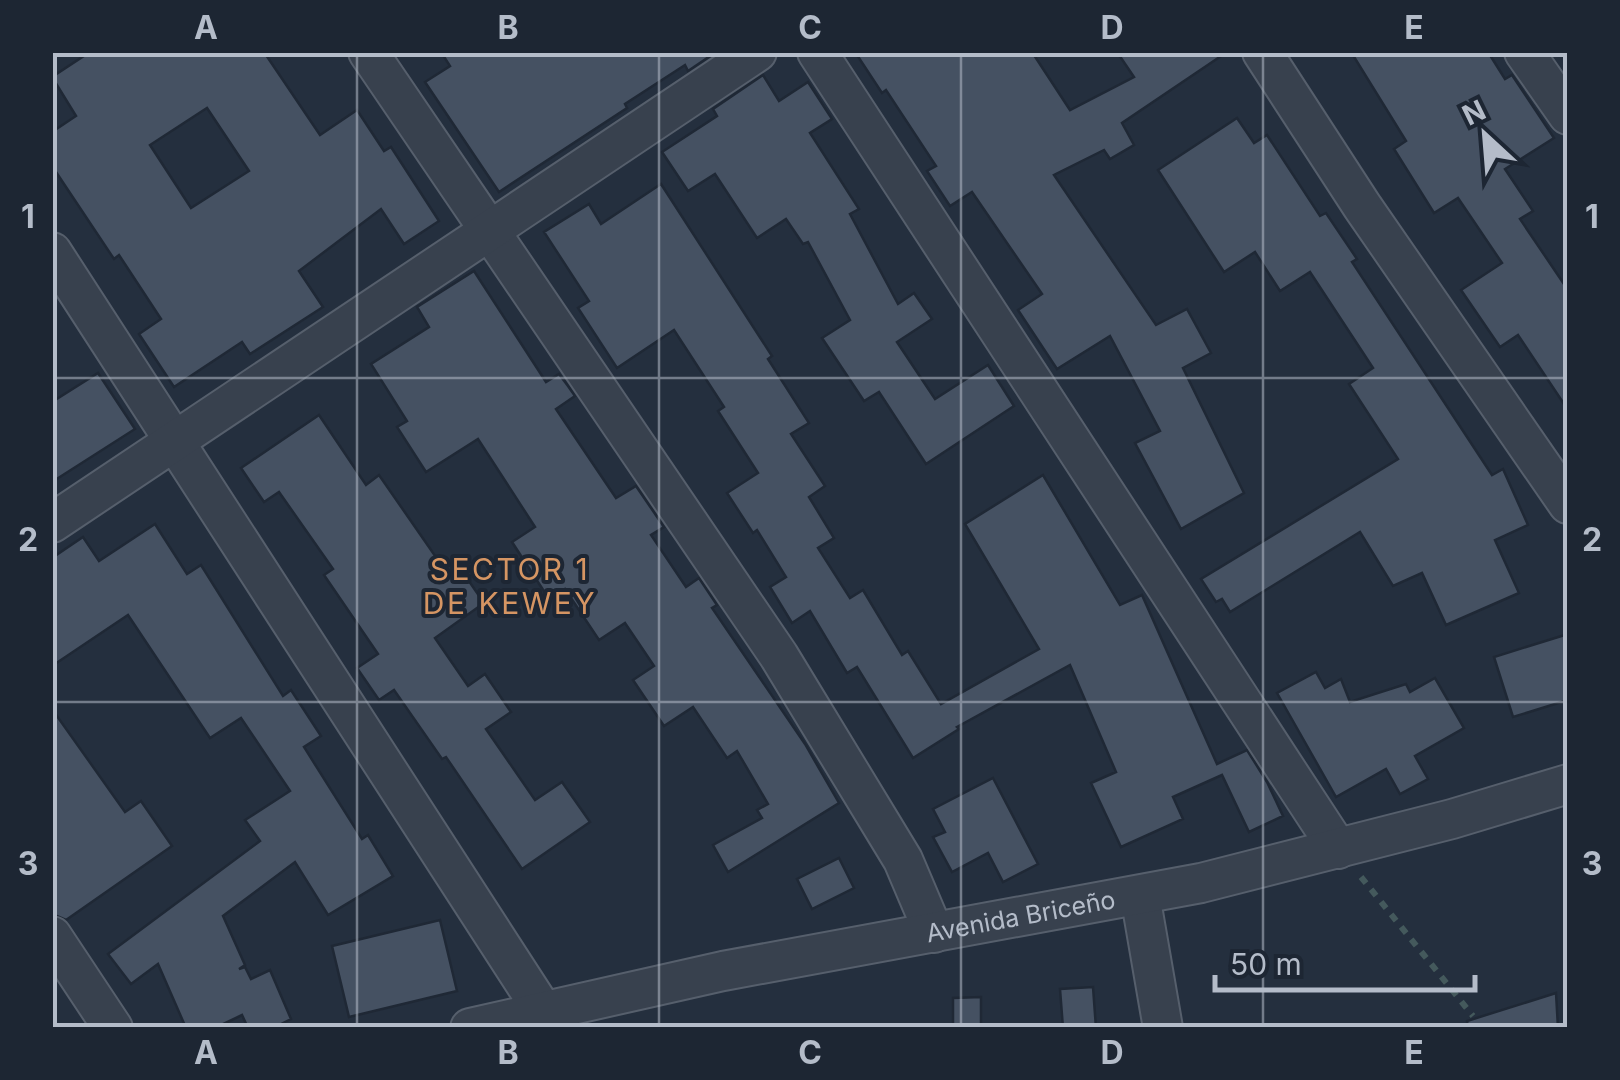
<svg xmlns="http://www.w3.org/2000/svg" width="1620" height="1080" font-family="Inter,sans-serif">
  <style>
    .building { fill: #455162; stroke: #1f2835; stroke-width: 2.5; fill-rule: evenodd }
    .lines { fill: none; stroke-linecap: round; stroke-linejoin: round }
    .minor-casing { stroke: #565f6c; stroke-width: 42 }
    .path { stroke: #44595c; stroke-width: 6; stroke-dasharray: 8 8; stroke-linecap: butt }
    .minor { stroke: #38414e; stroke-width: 38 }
    .grid { fill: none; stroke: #b4bcc9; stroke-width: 2.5; stroke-opacity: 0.55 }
    .labels { text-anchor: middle; stroke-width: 8; stroke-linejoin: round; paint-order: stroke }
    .street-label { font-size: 25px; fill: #b4bcc9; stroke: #1d2633 }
    .quarter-label { font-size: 30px; letter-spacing: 2.5px; fill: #d59563; stroke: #1d2633 }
    .neatline { fill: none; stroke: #b4bcc9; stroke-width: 4 }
    .grid-label { font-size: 32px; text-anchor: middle; font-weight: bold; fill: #b4bcc9 }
  </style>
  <rect width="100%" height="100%" fill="#242f3e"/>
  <g class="building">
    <path d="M90 52H264L320 135 357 110 384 151 391 147 439 221 404 244 381 209 299 271 323 307 250 354 242 342 174 387 139 334 161 319 119 255 114 259 52 166V132L76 116 52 77ZM207 108 249 171 191 208 150 145Z"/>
    <path d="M441 52H716L688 71 685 65 625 104 627 108 499 192 425 82 450 66Z"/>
    <path d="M855 52H1032L1070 110 1134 77 1117 52H1227L1122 123 1134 145 1110 159 1104 150 1054 175 1156 325 1187 309 1211 353 1183 368 1244 493 1181 529 1135 443 1160 431 1110 336 1057 369 1018 310 1042 294 972 192 950 206 927 171 936 166 886 90 882 93Z"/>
    <path d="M1351 52H1488L1505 79 1512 75 1554 138 1505 169 1533 211 1520 219 1568 290V410L1518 335 1500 347 1461 290 1502 263 1458 198 1434 213 1394 149 1406 141Z"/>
    <path d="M763 75 779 101 808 82 832 119 810 133 859 209 850 214 898 304 914 293 932 319 897 342 935 399 988 365 1014 406 926 464 879 392 864 401 822 338 850 320 808 242 803 244 786 219 757 238 715 174 688 191 662 152 717 116 713 109Z"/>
    <path d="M1237 118 1254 143 1267 135 1320 216 1326 213 1357 259 1352 262 1492 475 1503 469 1528 525 1495 540 1519 593 1446 625 1422 573 1393 586 1360 532 1230 612 1222 599 1216 602 1201 579 1398 459 1349 384 1373 368 1310 272 1280 291 1255 252 1224 272 1158 170Z"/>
    <path d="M661 184 772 356 768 359 809 423 791 434 825 486 809 497 834 538 818 548 850 598 863 590 902 655 908 651 941 704 1039 649 965 524 1043 475 1120 605 1142 595 1217 764 1247 750 1267 782 1283 816 1249 832 1222 775 1173 797 1183 819 1121 847 1091 783 1116 772 1070 665 957 727 959 729 913 758 857 667 847 673 810 611 792 623 770 587 786 577 757 530 753 533 727 493 758 473 718 411 724 407 674 330 617 368 578 308 589 301 544 232 589 204 601 224Z"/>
    <path d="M474 271 546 382 559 374 568 386 575 396 556 409 616 498 636 486 664 527 651 535 686 587 699 578 717 605 712 608 805 744 839 803 728 872 713 845 762 818 757 810 768 804 737 751 727 758 693 707 664 726 633 680 654 666 625 623 599 640 565 589 549 599 512 542 535 527 478 439 426 472 397 427 407 421 371 364 429 327 417 307Z"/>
    <path d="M98 373 135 429 52 482V402Z"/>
    <path d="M319 415 366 485 379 475 449 576 460 568 484 603 435 638 468 686 485 674 511 712 486 729 535 800 562 782 590 822 522 869 446 757 442 759 394 690 379 700 357 668 378 654 324 575 333 569 279 492 264 502 241 468Z"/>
    <path d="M155 524 187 574 201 565 283 696 291 690 321 736 304 747 362 839 368 835 393 876 328 915 295 862 223 916 245 965 239 969 245 967 251 979 270 970 291 1019 273 1028H248L242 1015 215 1028H186L158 964 131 984 108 954 260 841 245 820 290 791 241 718 210 738 128 615 52 666V558L83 537 99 561Z"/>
    <path d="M1568 634V700L1513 717 1494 657Z"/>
    <path d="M1316 672 1325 688 1341 679 1350 702 1406 684 1410 692 1435 678 1464 728 1415 756 1428 779 1400 794 1386 769 1336 797 1277 693Z"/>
    <path d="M52 709 125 812 141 801 172 846 66 920 52 914Z"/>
    <path d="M993 778 1038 864 1003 882 988 853 952 872 933 837 945 832 933 809Z"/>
    <path d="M839 858 854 888 812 909 797 879Z"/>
    <path d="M440 920 457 991 349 1017 332 946Z"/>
    <path d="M1093 987 1096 1028H1063L1060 989Z"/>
    <path d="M1556 993 1558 1028H1468L1467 1021Z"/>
    <path d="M981 997V1028H953V998Z"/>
  </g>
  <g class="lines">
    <g class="minor-casing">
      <g id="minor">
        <path d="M368 52 779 656 903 860 934 933"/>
        <path d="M817 52 1338 849"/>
        <path d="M1262 52 1362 206 1568 504"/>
        <path d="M1524 52 1568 115"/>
        <path d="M52 252 543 1011"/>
        <path d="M52 523 757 52"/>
        <path d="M1140 895 1163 1028"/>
        <path d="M52 936 113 1028"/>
        <path id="s1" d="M470 1028 723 971 1201 883 1452 819 1568 784"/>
      </g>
    </g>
    <path class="path" d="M1361 877 1473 1016"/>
    <use href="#minor" class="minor"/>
  </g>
  <path class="grid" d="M357 52V1028M659 52V1028M961 52V1028M1263 52V1028M52 378H1568M52 702H1568"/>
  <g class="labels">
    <g class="street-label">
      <text dy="9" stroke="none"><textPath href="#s1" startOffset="562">Avenida Briceño</textPath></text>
    </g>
    <g class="quarter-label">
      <text x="510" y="580">SECTOR 1<tspan x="510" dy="34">DE KEWEY</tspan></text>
    </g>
  </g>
  <rect width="1620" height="1080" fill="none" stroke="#1d2633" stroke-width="110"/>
  <g transform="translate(1485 135) rotate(334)" stroke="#1d2633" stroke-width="8" paint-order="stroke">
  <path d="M0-8L18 38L0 25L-18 38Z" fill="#b4bcc9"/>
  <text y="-15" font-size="28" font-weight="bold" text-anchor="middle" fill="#b4bcc9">N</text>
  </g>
  <path d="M1215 975v15h260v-15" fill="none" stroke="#b4bcc9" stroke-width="5"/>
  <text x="1230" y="975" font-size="30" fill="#b4bcc9" stroke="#1d2633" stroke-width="8" paint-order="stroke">50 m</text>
  <rect x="55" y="55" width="1510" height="970" class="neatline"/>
  <g class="grid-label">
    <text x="206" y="39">A</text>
    <text x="508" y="39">B</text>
    <text x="810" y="39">C</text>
    <text x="1112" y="39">D</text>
    <text x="1414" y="39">E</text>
    <text x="28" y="228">1</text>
    <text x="1592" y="228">1</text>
    <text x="28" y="551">2</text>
    <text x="1592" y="551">2</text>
    <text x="28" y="875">3</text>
    <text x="1592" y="875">3</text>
    <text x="206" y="1064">A</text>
    <text x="508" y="1064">B</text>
    <text x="810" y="1064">C</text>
    <text x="1112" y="1064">D</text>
    <text x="1414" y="1064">E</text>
  </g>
</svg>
